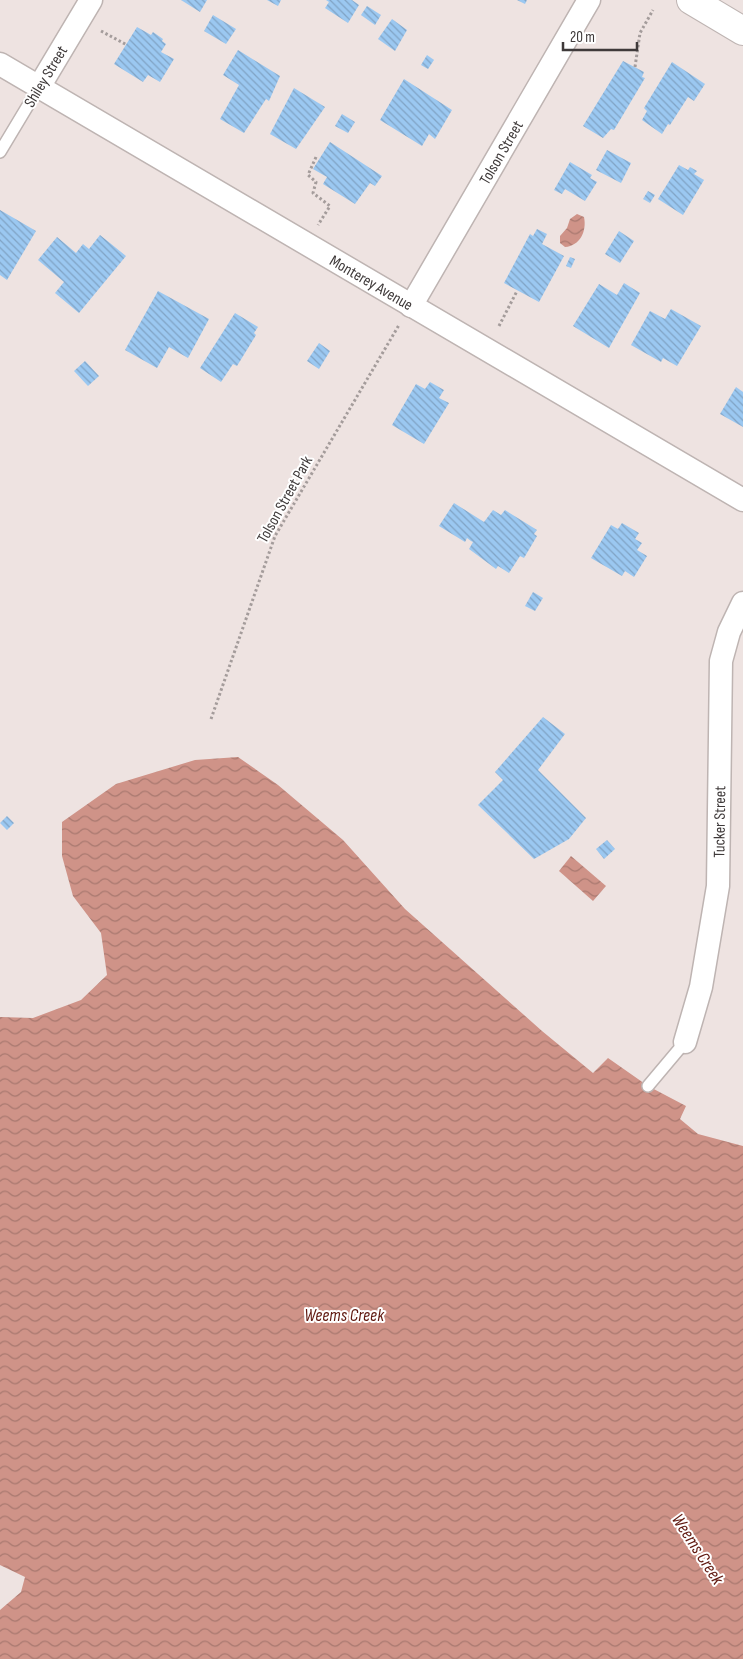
<svg xmlns="http://www.w3.org/2000/svg" width="743" height="1659" font-family="'Sofia Sans Condensed',sans-serif">
  <style>
    .water { fill: url(#water-waves) }
    .building { fill: url(#building-back-hatch) }
    .lines { fill: none; stroke-linecap: round; stroke-linejoin: round }
    .lane-casing { stroke: #beb4b2; stroke-width: 14 }
    .street-casing { stroke: #beb4b2; stroke-width: 25 }
    .secondary-casing { stroke: #beb4b2; stroke-width: 30 }
    .path { stroke: #a49c9b; stroke-width: 3; stroke-dasharray: 2.5 2.5; stroke-linecap: butt }
    .lane { stroke: #fff; stroke-width: 11 }
    .street { stroke: #fff; stroke-width: 22 }
    .secondary { stroke: #fff; stroke-width: 28 }
    .labels { text-anchor: middle; stroke-width: 4; stroke-linejoin: round; paint-order: stroke }
    .street-label { font-size: 16px; fill: #3f3a3a; stroke: #fff }
    .water-label { font-size: 18px; font-style: italic; fill: #60180f; stroke: #fff }
  </style>
  <defs>
    <pattern id="water-waves" width="16" height="10" patternUnits="userSpaceOnUse" patternTransform="scale(1.25)"><rect width="16" height="10" fill="#cf9388"/><path d="M0 5q4-4 8 0t8 0" fill="none" stroke="#a97970"/></pattern>
    <pattern id="building-back-hatch" width="6" height="6" patternUnits="userSpaceOnUse" patternTransform="scale(1.25)"><rect width="6" height="6" fill="#9bc8f1"/><path d="M-1 5l2 2M0 0l6 6M5-1l2 2" fill="none" stroke="#80a3c4"/></pattern>
  </defs>
  <rect width="100%" height="100%" fill="#eee3e1"/>
  <g class="water">
    <path d="M577 214 584 217C587 231 580 246 565 247L560 243V236L567 228 570 219Z"/>
    <path d="M238 757 278 785 343 840 405 909 542 1031 593 1073 608 1058 648 1086 686 1106 680 1119 698 1134 743 1146V1659H0V1610L21 1592 25 1577 0 1565V1017L33 1018 81 1000 107 975 101 933 73 896 62 856V822L116 784 195 760Z"/>
    <path d="M571 856 606 886 593 901 559 871Z"/>
  </g>
  <g class="building">
    <path d="M181 0H207L200 12Z"/>
    <path d="M267 0H281L278 6Z"/>
    <path d="M326 0H352L359 5 348 23 325 8 329 2Z"/>
    <path d="M517 0H527L525 4Z"/>
    <path d="M367 6 381 15 375 25 361 15Z"/>
    <path d="M213 15 236 29 226 44 204 31Z"/>
    <path d="M392 19 407 30 395 51 378 39Z"/>
    <path d="M137 27 151 35 153 32 163 39 162 41 166 44 161 52 174 59 160 82 148 75 143 82 114 64Z"/>
    <path d="M238 50 280 76 269 101 266 99 244 133 220 119 239 85 223 75Z"/>
    <path d="M427 55 434 60 428 69 421 65Z"/>
    <path d="M623 61 644 72 642 77 645 78 614 130 611 129 603 138 583 126Z"/>
    <path d="M672 62 705 84 694 101 688 97 670 125 668 124 662 134 642 120 647 111 644 108Z"/>
    <path d="M404 79 452 110 435 139 429 134 422 146 380 120Z"/>
    <path d="M294 88 325 107 296 149 270 134Z"/>
    <path d="M342 114 355 122 348 133 335 126Z"/>
    <path d="M330 142 382 176 375 186 370 183 355 204 323 184 327 177 313 169Z"/>
    <path d="M607 150 631 163 621 183 596 170Z"/>
    <path d="M570 162 592 175 590 178 597 182 585 201 565 189 562 194 554 190Z"/>
    <path d="M679 165 688 170 690 167 697 171 694 174 704 180 683 215 658 199Z"/>
    <path d="M648 191 655 195 650 203 643 199Z"/>
    <path d="M0 210 36 231 7 280 0 275Z"/>
    <path d="M537 229 547 234 542 244 564 256 539 302 504 283 530 234 533 236Z"/>
    <path d="M619 231 634 241 620 263 605 254Z"/>
    <path d="M100 235 126 256 79 313 55 293 64 282 38 260 57 237 76 253 83 244 89 249Z"/>
    <path d="M570 257 575 259 571 268 566 266Z"/>
    <path d="M624 283 640 293 609 348 573 326 599 284 617 295Z"/>
    <path d="M158 291 209 319 188 358 169 347 157 368 125 350Z"/>
    <path d="M671 309 701 326 677 366 663 358 661 362 631 345 650 311 665 319Z"/>
    <path d="M235 313 258 327 254 333 256 335 237 366 233 364 221 382 200 368Z"/>
    <path d="M319 343 330 351 319 369 307 361Z"/>
    <path d="M85 361 99 376 88 386 74 371Z"/>
    <path d="M430 382 444 390 439 398 449 403 424 444 392 425 416 384 425 389Z"/>
    <path d="M736 387 743 392V427L720 414Z"/>
    <path d="M454 503 484 522 493 510 501 515 505 510 537 530 534 534 537 536 524 558 520 556 509 573 498 566 496 569 469 549 473 542 471 541 467 538 465 542 439 526Z"/>
    <path d="M622 523 639 533 635 539 642 543 637 550 647 556 634 577 625 571 622 576 591 558 611 525 618 529Z"/>
    <path d="M533 592 543 598 535 611 525 606Z"/>
    <path d="M543 717 565 734 538 770 586 818 569 839 534 859 478 805 503 780 495 772Z"/>
    <path d="M7 816 14 823 7 830 0 823Z"/>
    <path d="M607 840 615 849 604 859 596 849Z"/>
  </g>
  <g class="lines">
    <g class="lane-casing">
      <g id="lane">
        <path d="M0 152 39 87"/>
        <path d="M648 1086 685 1042"/>
      </g>
    </g>
    <g class="street-casing">
      <g id="street">
        <path id="s1" d="M0 64 743 500"/>
        <path d="M39 87 91 0"/>
        <path id="s2" d="M411 306 589 0"/>
        <path id="s3" d="M685 1042 701 987 718 886 721 661 729 632 743 603"/>
      </g>
    </g>
    <g class="secondary-casing">
      <path id="secondary" d="M691 0 743 31"/>
    </g>
    <g class="path">
      <path d="M101 31 127 45"/>
      <path d="M635 67 640 33 653 10"/>
      <path d="M316 157 308 175 316 182 313 193 330 206 318 225"/>
      <path d="M499 326 517 291"/>
      <path d="M211 719 275 536 399 325"/>
    </g>
    <use href="#lane" class="lane"/>
    <use href="#street" class="street"/>
    <use href="#secondary" class="secondary"/>
  </g>
  <g class="labels">
    <g class="street-label">
      <text transform="translate(45 76) rotate(-59)" y="6">Shiley Street</text>
      <text dy="6" stroke="none"><textPath href="#s2" startOffset="178">Tolson Street</textPath></text>
      <text dy="6" stroke="none"><textPath href="#s1" startOffset="431">Monterey Avenue</textPath></text>
      <text transform="translate(284 499) rotate(-61)" y="6">Tolson Street Park</text>
      <text dy="6" stroke="none"><textPath href="#s3" startOffset="224">Tucker Street</textPath></text>
    </g>
    <g class="water-label">
      <text x="344" y="1321">Weems Creek</text>
      <text transform="translate(698 1549) rotate(57)" y="6">Weems Creek</text>
    </g>
  </g>
  <path d="M563 42v8h74v-8" fill="none" stroke="#3f3a3a" stroke-width="2.5"/>
  <text x="570" y="42" font-size="15" fill="#3f3a3a" stroke="#ffffff" stroke-width="4" paint-order="stroke">20 m</text>
</svg>
